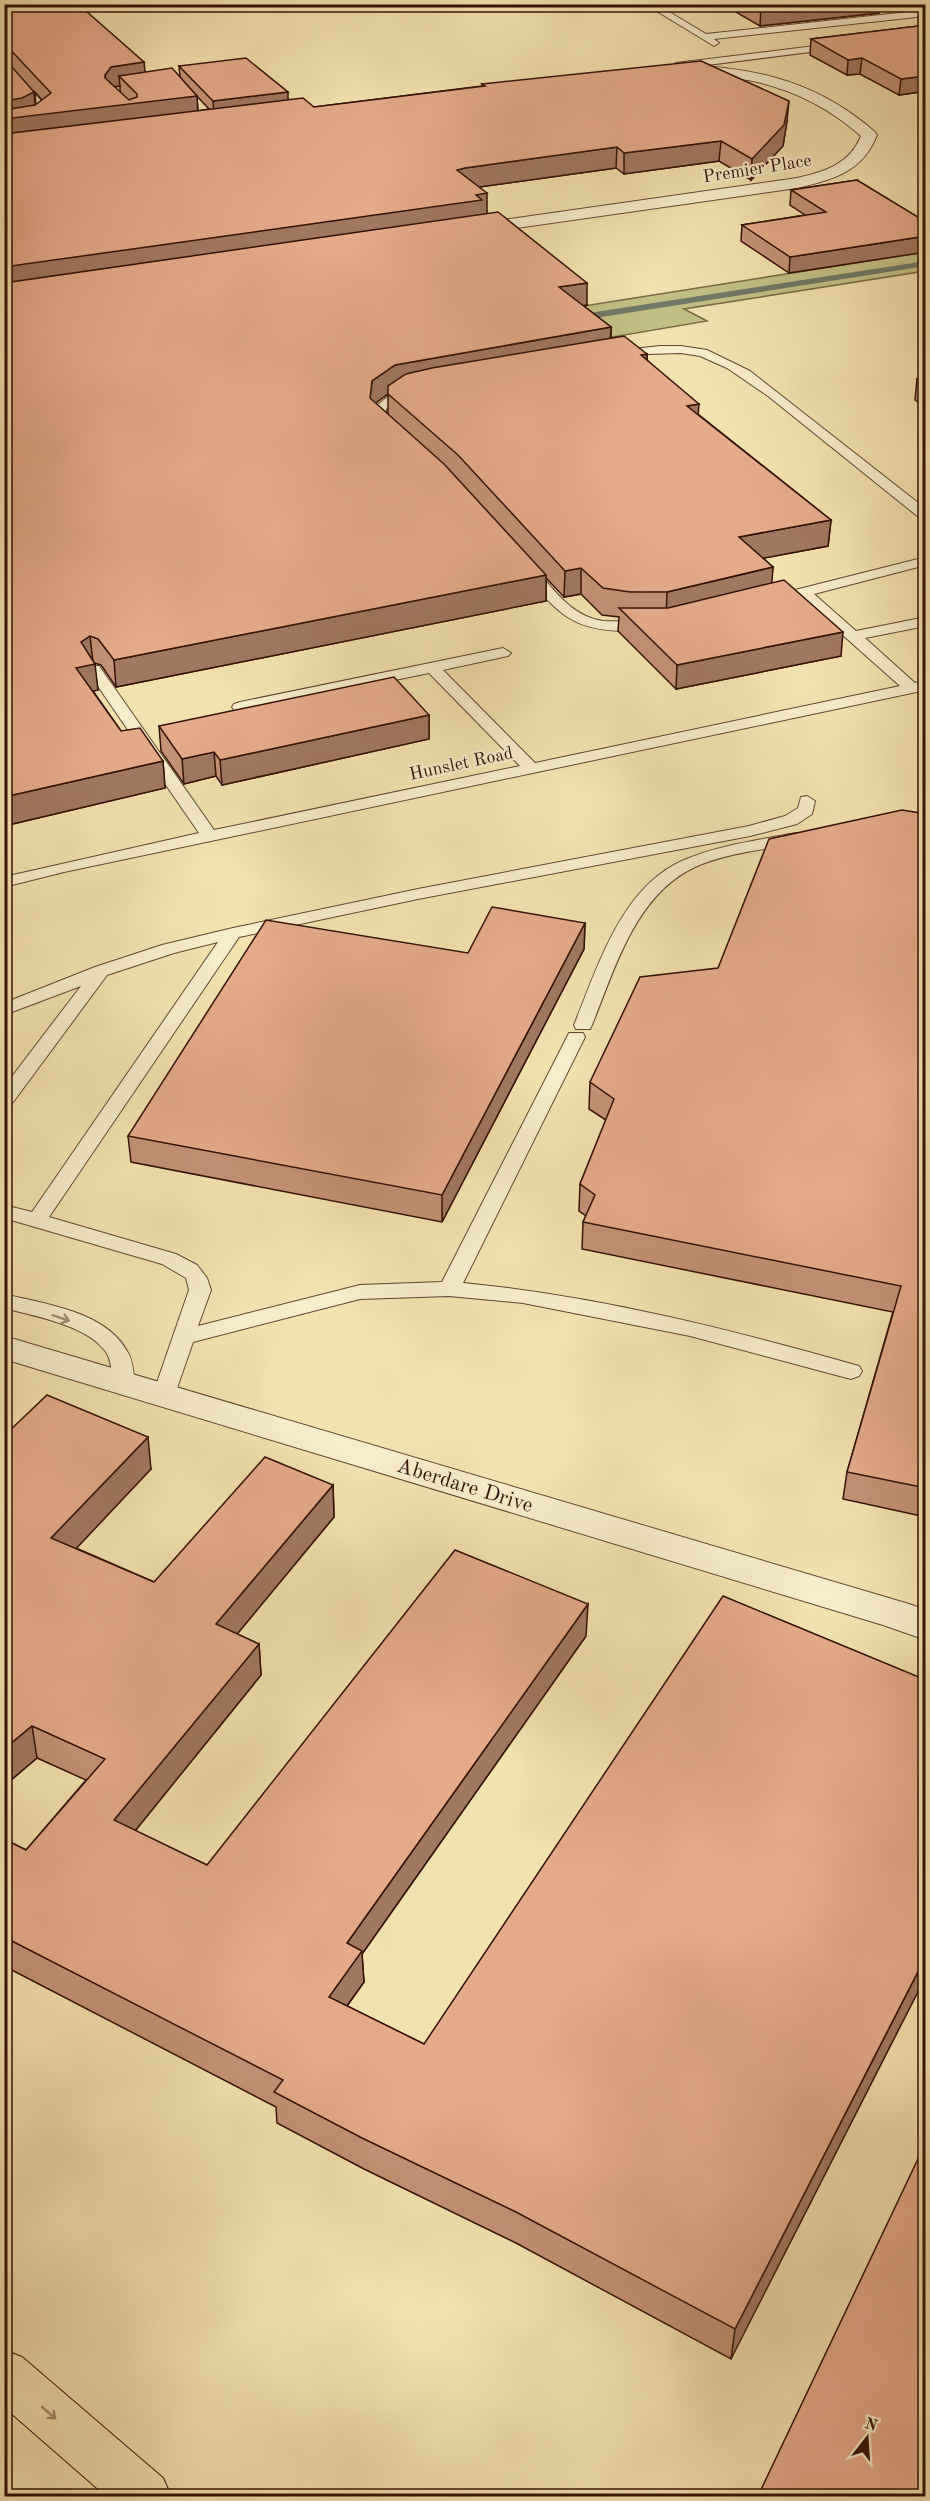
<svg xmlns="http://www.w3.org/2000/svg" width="930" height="2501" font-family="'Old Standard TT',serif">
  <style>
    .green { fill: #c3c085; stroke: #7b6845; stroke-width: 1.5 }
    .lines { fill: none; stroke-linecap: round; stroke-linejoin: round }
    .stream { fill: #71786a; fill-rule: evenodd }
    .service-casing { stroke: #634530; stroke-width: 2 }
    .minor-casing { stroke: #634530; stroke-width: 2 }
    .tertiary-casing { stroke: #634530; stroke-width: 2 }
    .primary-casing { stroke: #331105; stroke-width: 2 }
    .service { fill: #f7eccb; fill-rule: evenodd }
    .minor { fill: #f7eccb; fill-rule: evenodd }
    .tertiary { fill: #f7eccb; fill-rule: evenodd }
    .primary { fill: #f2e2af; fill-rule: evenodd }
    .wall { fill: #c49277; stroke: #331105; stroke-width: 1.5; fill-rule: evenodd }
    .shaded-wall { fill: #a07761; stroke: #331105; stroke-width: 1.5 }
    .building { fill: #e4aa8a; stroke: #331105; stroke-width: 1.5 }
    .oneway { stroke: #9f8972 }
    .oneway2 { stroke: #9c8462 }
    .labels { text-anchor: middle; stroke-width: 4.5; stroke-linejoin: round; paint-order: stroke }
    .far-street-label { font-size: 18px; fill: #331105; stroke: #f7eccb }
    .street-label { font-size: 21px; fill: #331105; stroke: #f7eccb }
  </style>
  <rect width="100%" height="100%" fill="#f2e2af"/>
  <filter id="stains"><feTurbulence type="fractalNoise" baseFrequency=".00333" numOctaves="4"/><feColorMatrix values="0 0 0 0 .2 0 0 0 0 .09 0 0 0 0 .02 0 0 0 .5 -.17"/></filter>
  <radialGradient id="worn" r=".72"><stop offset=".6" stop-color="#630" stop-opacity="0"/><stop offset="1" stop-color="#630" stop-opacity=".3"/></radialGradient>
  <path class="green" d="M925 252V271L684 309 707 321 388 375 508 318Z"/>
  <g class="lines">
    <path class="stream" d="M926 261V266L576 321 572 318 576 315Z"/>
    <g class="service-casing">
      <g id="service">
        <path d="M106 4H136L4 23V17Z"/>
        <path d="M645 4H656L706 34 926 10V16L714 39 719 43 714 46Z"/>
        <path d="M839 43 842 44V48L676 69 671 66 676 63Z"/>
        <path d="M4 62 50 110 51 112C40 126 21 128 4 129V123L25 120 40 112 4 71Z"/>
        <path d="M660 346H681L707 350 750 371 926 509V520L921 519 768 396 727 368 700 356 681 353 649 354 616 359 610 355 616 351Z"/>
        <path d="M414 386 420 390 419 393 405 396 386 409V419L398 431 396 434H386L372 420 374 408 396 390Z"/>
        <path d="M926 557V565L814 594 856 631 926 617V626L865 638 915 683 926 680V690L64 872 4 887V877L199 833 86 669 89 666H99L214 830 520 766 429 673 240 712 234 710 232 707 234 704 240 702 503 648 511 653 508 656 443 670 535 763 900 686 800 597 772 604 765 600 767 597Z"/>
        <path d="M527 564 532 565C553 588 570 616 603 621 615 622 646 619 653 626 647 633 635 631 626 631 569 631 556 610 522 571L520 568 522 565Z"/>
        <path d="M807 796 815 801 812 814 797 824 750 836 418 899 239 937 49 1217 176 1254 197 1265 207 1278 211 1290 198 1326 360 1285 442 1282 567 1037 569 1033H583L585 1037 463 1283C597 1296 729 1329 859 1366L862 1371 859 1376 851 1379 690 1336 523 1303 449 1296 360 1299 193 1342 175 1394 172 1399 164 1402 156 1399 153 1394 189 1290 186 1278 162 1264 4 1218V1205L32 1212 218 942 174 953 107 975 11 1105 4 1107V1087L81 986 4 1015V1003L95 967 162 945 233 928 418 889 749 826 785 816 798 808 801 797Z"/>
        <path d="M796 833 802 834 805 838 802 842C767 850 729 852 695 867 635 895 615 969 592 1025L590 1029H576L574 1025C598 967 621 887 684 860 719 845 759 840 796 833Z"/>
        <path d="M4 1294C44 1304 105 1311 127 1351 133 1360 133 1371 135 1382L132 1387 124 1390 116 1387C110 1377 113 1362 106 1352 87 1325 34 1316 4 1308Z"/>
      </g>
    </g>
    <g class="minor-casing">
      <path id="minor" d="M686 65C759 68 819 83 875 132L877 135C863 172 832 180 797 188L467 235 461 234 458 230 461 226 467 225 797 178C824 172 850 164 861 136 825 104 783 85 736 78 718 75 698 78 681 73L678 70Z"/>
    </g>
    <g class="tertiary-casing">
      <path id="tertiary" d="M4 1336 909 1604 926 1610V1640L883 1625 4 1359Z"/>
    </g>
    <g class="primary-casing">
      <path id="primary" d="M4 2350 22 2357 163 2478 171 2496H106L4 2407Z"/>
    </g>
    <use href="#service" class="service"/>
    <use href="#minor" class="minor"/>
    <use href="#tertiary" class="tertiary"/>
    <use href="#primary" class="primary"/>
  </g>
  <g class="wall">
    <path d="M4 4 145 72 180 77 179 66 314 107 482 86V84L787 121 783 146 751 180 719 161 624 174 616 168 479 187 487 214 587 305 584 306 611 327V338L647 354V360L698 414 831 520 828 546 763 558 773 567 771 583 841 656 676 689 618 631 619 617 602 615 581 594 564 597 546 578V601L116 687 101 665 94 663 98 690 93 691 121 731 163 761 165 788 4 826ZM120 86V92L114 87ZM192 91 209 109 198 111 197 96ZM35 92 42 100 36 105ZM388 394V414L375 403Z"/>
    <path d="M722 4H910L879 8V13L760 26Z"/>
    <path d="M926 25V91L899 95 860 74 847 75 810 55 811 39Z"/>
    <path d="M857 180 789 273 741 241 742 225 805 215 790 205 791 190Z"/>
    <path d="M926 377V408L915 400 917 379Z"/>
    <path d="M429 715V739L222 785 216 776 184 784 161 751 159 726Z"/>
    <path d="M926 814V1517L843 1499 847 1472 893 1312 582 1249 583 1222 586 1216 579 1211 580 1184 606 1120 589 1109 590 1082 718 968Z"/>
    <path d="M585 923 584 949 442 1222 131 1162 128 1136Z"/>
    <path d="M4 1436 151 1469 76 1548 154 1582 333 1485 334 1517 237 1634 259 1644 261 1675 135 1831 207 1865 586 1636 362 1954 364 1982 347 2006 424 2044 926 1680 731 2359 516 2243 364 2169 277 2123 276 2107 4 1966V1839L26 1850 86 1780 37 1758 4 1786Z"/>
  </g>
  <g class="shaded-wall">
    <path d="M786 4H910L879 8V13L760 26 761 7Z"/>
    <path d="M862 58 860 74 847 75 848 60Z"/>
    <path d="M144 62 146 82 119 76 120 86 113 87 106 95 105 75 111 67Z"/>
    <path d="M926 76V91L899 95 901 79Z"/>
    <path d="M34 92 36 111 197 96 198 116 4 140V101Z"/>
    <path d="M288 92V105L214 114 213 101Z"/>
    <path d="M789 101 787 121 783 146 751 180 752 159Z"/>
    <path d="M721 141 719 161 624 174V153Z"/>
    <path d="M617 147 616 168 465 189 457 170 465 168Z"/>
    <path d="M487 193V214L4 289V267Z"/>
    <path d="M926 236V252L789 273 790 257Z"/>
    <path d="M587 283V305L559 310V287Z"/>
    <path d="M611 327 610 349 396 388 373 405 370 398 372 381 395 365Z"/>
    <path d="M647 354 646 378 641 355Z"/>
    <path d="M699 404 697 428 687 406Z"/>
    <path d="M831 520 828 546 738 563 739 537Z"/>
    <path d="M773 567 771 593 666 619 667 592Z"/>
    <path d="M581 568V594L564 597 565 571Z"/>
    <path d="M546 575V601L116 687 114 660Z"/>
    <path d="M843 632 841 656 676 689 677 665Z"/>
    <path d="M90 636 93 662 95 664 98 690 79 694 76 668 81 642Z"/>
    <path d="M429 715V739L222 785 220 760Z"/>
    <path d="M214 752 216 776 184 784 182 759Z"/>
    <path d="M163 761 165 788 4 826V797Z"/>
    <path d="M585 923 584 949 442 1222V1195Z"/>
    <path d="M148 1437 151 1469 56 1570 51 1538Z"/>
    <path d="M333 1485 334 1517 219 1656 216 1624Z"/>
    <path d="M588 1604 586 1636 362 1954 364 1982 331 2028 329 1997 347 1943Z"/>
    <path d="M259 1644 261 1675 118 1852 114 1820Z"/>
    <path d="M32 1726 37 1758 4 1786V1749Z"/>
    <path d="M926 1956V1976L731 2359 735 2329Z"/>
  </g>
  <g class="building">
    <path d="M19 4H78L144 62 111 67 105 75V78L129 100 137 97V94L119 76 172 68 197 96 4 119V110L35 105 51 93 4 43V7Z"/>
    <path d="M756 4H786L761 7Z"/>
    <path d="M926 25V76L901 79 862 58 848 60 811 39Z"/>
    <path d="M4 58 34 92 22 98 4 101Z"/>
    <path d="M246 58 288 92 213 101 179 66Z"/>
    <path d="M701 61 789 101 784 125 752 159 721 141 624 153 617 147 465 168 457 170 487 193 476 195 482 200 4 267V134L303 98 314 107 485 86 482 84Z"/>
    <path d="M857 180 926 222V236L790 257 742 225 826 212 791 190Z"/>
    <path d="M498 212 587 283 559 287 611 327 395 365 372 381 370 398 444 464 546 575 114 660 98 639 90 636 81 642 95 664 76 668 121 731 140 728 163 761 4 797V283Z"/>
    <path d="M624 336 647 354 641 355 699 404 687 406 831 520 739 537 773 567 667 592H630L603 588 581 568 565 571 458 455 388 394V386L406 374 432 368Z"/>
    <path d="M926 377V385L917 379Z"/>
    <path d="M784 580 843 632 677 665 619 608H668Z"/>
    <path d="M394 677 429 715 220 760 214 752 182 759 159 726Z"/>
    <path d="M902 810 926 814V870L922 879H926V1488L847 1472 901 1286 583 1222 595 1195 580 1184 614 1099 590 1082 640 977 718 968 769 839Z"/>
    <path d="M492 907 585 923 442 1195 128 1136 266 920 468 953Z"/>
    <path d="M47 1395 148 1437 51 1538 154 1582 265 1457 333 1485 216 1624 259 1644 114 1820 207 1865 455 1550 588 1604 347 1943 362 1951 329 1997 424 2044 723 1596 926 1680V1956L735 2329 516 2212 362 2138 274 2092 283 2080 4 1937V1839L26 1850 105 1759 32 1726 4 1749V1436Z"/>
    <path d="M926 2142V2496H758Z"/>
  </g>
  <defs><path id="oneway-shaft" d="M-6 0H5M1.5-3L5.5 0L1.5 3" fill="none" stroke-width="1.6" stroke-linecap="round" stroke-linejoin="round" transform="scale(1.5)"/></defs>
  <use class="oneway" href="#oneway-shaft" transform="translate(61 1318) rotate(18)"/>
  <use class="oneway2" href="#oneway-shaft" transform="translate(49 2413) rotate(41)"/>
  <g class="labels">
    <g class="far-street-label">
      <text transform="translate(757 168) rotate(-9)" y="6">Premier Place</text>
      <text transform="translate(461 763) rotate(-12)" y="6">Hunslet Road</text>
    </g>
    <g class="street-label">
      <text transform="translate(465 1485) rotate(17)" y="7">Aberdare Drive</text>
    </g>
  </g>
  <rect width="930" height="2501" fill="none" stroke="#f2e2af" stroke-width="24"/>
  <rect x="6" y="6" width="918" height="2489" fill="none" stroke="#331105" stroke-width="3"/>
  <rect x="12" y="12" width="906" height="2477" fill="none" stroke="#331105" stroke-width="1.5"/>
  <g transform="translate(867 2438) rotate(17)" stroke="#f7eccb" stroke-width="4.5" paint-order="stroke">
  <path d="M0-4.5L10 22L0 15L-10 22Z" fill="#331105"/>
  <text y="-9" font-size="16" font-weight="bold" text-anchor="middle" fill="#331105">N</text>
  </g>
  <rect width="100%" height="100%" filter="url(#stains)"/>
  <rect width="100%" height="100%" fill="url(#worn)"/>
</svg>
